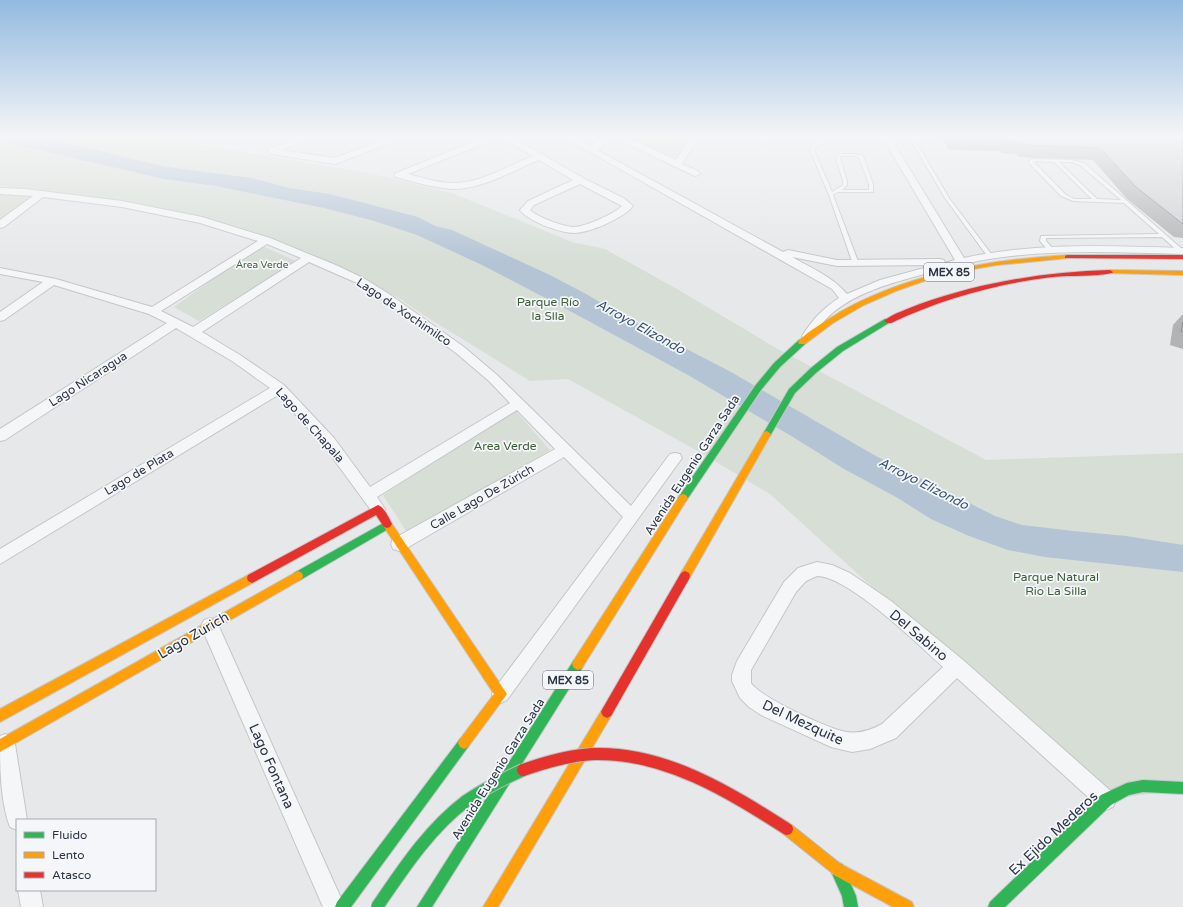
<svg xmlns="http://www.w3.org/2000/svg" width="1183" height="907" font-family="'Varela Round',sans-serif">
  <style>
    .green { fill: #d6ded6 }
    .water { fill: #b4c4d5 }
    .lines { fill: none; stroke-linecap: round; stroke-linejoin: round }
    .lane-casing { stroke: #c4c6c8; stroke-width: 2 }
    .street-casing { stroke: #c4c6c8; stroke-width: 2 }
    .fast-casing { stroke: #c4c6c8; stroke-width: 2 }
    .slow-casing { stroke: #c4c6c8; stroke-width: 2 }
    .jam-casing { stroke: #c4c6c8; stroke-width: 2 }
    .lane { fill: #f5f6f7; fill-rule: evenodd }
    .street { fill: #f5f6f7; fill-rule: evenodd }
    .fast { fill: #30b455; fill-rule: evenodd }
    .slow { fill: #ff9f0a; fill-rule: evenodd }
    .jam { fill: #e5322d; fill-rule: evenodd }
    .fast-bridge-casing { stroke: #b8bbbf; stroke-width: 14; stroke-linecap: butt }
    .slow-bridge-casing { stroke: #b8bbbf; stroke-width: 14; stroke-linecap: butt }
    .jam-bridge-casing { stroke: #b8bbbf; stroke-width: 14; stroke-linecap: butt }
    .fast-bridge { stroke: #30b455; stroke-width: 12 }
    .slow-bridge { stroke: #ff9f0a; stroke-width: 12 }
    .jam-bridge { stroke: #e5322d; stroke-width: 12 }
    .wall { fill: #b1b3b5 }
    .building { fill: #ced0d3; stroke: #909294 }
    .labels { text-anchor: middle; stroke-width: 3.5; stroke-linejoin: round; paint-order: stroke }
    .far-park-label { font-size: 10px; fill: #3f6138; stroke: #f4f6f9 }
    .shield { fill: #f4f6f9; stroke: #676e7b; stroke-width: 1 }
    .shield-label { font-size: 11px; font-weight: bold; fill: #2b3445 }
    .park-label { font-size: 12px; fill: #3f6138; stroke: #f4f6f9 }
    .street-label { font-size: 12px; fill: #2b3445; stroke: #f4f6f9 }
    .water-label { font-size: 13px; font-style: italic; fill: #34527a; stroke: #f4f6f9 }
    .near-street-label { font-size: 14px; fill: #2b3445; stroke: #f4f6f9 }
  </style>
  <rect width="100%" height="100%" fill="#e6e8ea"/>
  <g class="green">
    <path d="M0 135H142L373 174 452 193 572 242 605 249 677 289 776 348 986 460 1183 453V789L1106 800 770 494 696 450 568 379 530 381 422 314 399 298 334 268 226 226 53 196 0 191Z"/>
    <path d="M642 135H662L687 140 677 156 669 158 634 141Z"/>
    <path d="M0 194 35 196 0 222Z"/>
    <path d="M260 245 296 261 199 321 174 307Z"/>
    <path d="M514 409 550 450 408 534 383 495Z"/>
  </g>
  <path class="water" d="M0 135H33L167 167 252 178 289 188 330 194 418 217 435 226 452 230 550 275 588 295 623 316 731 372 874 455 995 516 1022 525 1073 531 1126 536 1183 545V572L1045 557 1008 550 969 536 931 519 896 497 844 469 793 437 688 375 557 304 482 265 417 235 371 220 324 208 216 186 164 179 0 141Z"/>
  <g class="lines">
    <g class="lane-casing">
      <g id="lane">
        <path d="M824 135H828L827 141 817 146 814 150 832 192 843 185V181L836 158 840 154H856L863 156 873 184V192H838L833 195 859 264 858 265H854L853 264 829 195 810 150 813 144 823 140ZM841 156H855L859 158 869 184V190H842L847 185V181L840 158Z"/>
        <path d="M908 135H912L949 198 992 255V257H988L945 198Z"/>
        <path d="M1032 159 1072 160 1084 163 1183 250V252H1179L1162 237 1046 238V241L1054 250 1053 251H1049L1040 241 1041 236 1159 234 1124 203 1073 201 1061 196 1029 163V161ZM1035 161 1054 162 1092 199H1074L1065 194 1034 162ZM1059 162H1072L1080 165 1121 200 1097 199Z"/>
      </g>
    </g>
    <g class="street-casing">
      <g id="street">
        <path d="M185 135H219L204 141 186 137Z"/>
        <path d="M309 135H322L281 150 334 158 398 135H410L335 164 271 154 267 151 270 148Z"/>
        <path d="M490 135H509L583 178 625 199 633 206C624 218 589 233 574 233 560 233 528 221 520 210L528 201 573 180 539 160C513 170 485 188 457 189 437 189 415 182 396 177L394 175 396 173ZM500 137 533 156C509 165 483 182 457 183 441 184 424 178 408 174ZM580 184 622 206C614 214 585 227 574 227 564 227 537 217 530 210L534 205Z"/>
        <path d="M560 135H570L591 146 604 135H623L676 160 692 135H700L682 164 698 171 700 173 698 175 695 176 619 140H609L597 150 783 252 788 250 837 260 940 259 944 260 945 263 955 260 881 135H889L964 258C1036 242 1110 246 1183 248V254C1119 252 1053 249 989 259 963 263 936 271 910 278 881 286 847 297 826 319 820 325 817 332 812 339H804L802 336C813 319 822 309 839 298L832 289ZM792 257 837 266 935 265 880 280 847 294C833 277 811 268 792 257Z"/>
        <path d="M0 188 25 189 122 201 202 217 270 238 338 266 365 279 389 294 464 347 497 375 631 506 670 454 675 453 680 454 682 458 507 700 501 703 495 700 492 694 495 688 623 517 564 457 405 549 399 551 393 549 391 544 393 539 555 449 517 410 377 497 385 509 383 513 378 515 373 513 324 446 278 395 0 564V549L270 388 232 361 176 328 5 440 0 441V429L167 323 149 314 54 285 4 320 0 321V312L43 282 0 274V268L56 279 152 307 258 241 200 223 122 207 43 197 4 227 0 228V220L33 196 0 194ZM267 244 301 258 193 327 161 311ZM309 262 357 283 381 298 456 353 489 381 510 403 370 487 334 438 284 385 240 355 202 332Z"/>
        <path d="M817 562 832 565 850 573 891 601 963 660 1113 793 1116 800 1113 807 1106 810 1099 807 957 678 896 738 870 749 852 752 831 747 761 715 749 707 740 698 732 681V675L737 661 784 582 798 568ZM817 576C848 576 919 645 943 667L882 724C871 730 860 734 847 732 830 730 760 697 751 683V670L796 592 806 581Z"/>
        <path d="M210 618 216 620 345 907H323L201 626 204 620Z"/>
        <path d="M5 734 12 737 15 744 27 820H17V830L10 827C0 801 0 765 0 736Z"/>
        <path d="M18 890H40L43 907H21Z"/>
      </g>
    </g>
    <g class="fast-casing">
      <g id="fast">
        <path d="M885 319H888L892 321 843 351 817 372 795 393 770 436H764L763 434 789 389 811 368 837 347Z"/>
        <path d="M802 339 805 340 806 342 805 344 780 367 761 390 686 501 683 502 680 501 678 498 680 495 755 386 774 363 799 340Z"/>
        <path d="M387 521 390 522 392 525 390 528 302 579 298 581 294 579 293 576 294 573Z"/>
        <path d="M578 658 582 660 584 664 582 668 432 907H417L574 660Z"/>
        <path d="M464 737 468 739 470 743 468 747 351 907H335L337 902 460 739Z"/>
        <path d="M1143 780 1183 782V794L1143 792 1129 795 1111 805 1005 907H988L990 902 1101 795 1127 783Z"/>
        <path d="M837 862 842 864 856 896 858 907H844L842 896 830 869 832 864Z"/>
      </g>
    </g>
    <g class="slow-casing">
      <g id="slow">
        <path d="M1067 255 1069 256V258L997 265 962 271 930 279 896 291 864 305 833 323 805 344H799L798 342C807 331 828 320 840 312 910 273 988 260 1067 255Z"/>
        <path d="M1110 270 1183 271V275L1108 273 1107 272Z"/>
        <path d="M767 431 771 434 689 579 685 581 681 579 680 576 681 573 764 432Z"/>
        <path d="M683 494 686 495 688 498 686 501 582 668 578 670 574 668 572 664 574 660 680 495Z"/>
        <path d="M387 520 390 521 507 694 468 747 464 749 460 747 458 743 460 739 494 694 384 527 382 524 384 521Z"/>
        <path d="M298 571 302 573 303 576 302 579 0 752V739Z"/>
        <path d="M252 573 256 575 257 578 256 581 0 722V709Z"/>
        <path d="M607 706 611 708 613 712 611 716 498 907H483L603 708Z"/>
        <path d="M837 862 912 902 914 907H893L832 874 830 869 832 864Z"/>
      </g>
    </g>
    <g class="jam-casing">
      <g id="jam">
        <path d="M1067 255H1183V259L1065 258V256Z"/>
        <path d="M1110 270 1113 272 1112 273C1094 277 1071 275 1052 277 995 284 942 299 891 323H888L884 321C891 314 911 308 920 304 982 282 1045 272 1110 270Z"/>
        <path d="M378 505C384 507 389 518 392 524L390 527 387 528 384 527 376 515 256 581 252 583 248 581 247 578 248 575Z"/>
        <path d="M685 571 689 573 690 576 689 579 611 716 607 718 603 716 601 712 603 708 681 573Z"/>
      </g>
    </g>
    <use href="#lane" class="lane"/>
    <use href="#street" class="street"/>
    <use href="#fast" class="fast"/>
    <use href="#slow" class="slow"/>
    <use href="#jam" class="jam"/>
    <g class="fast-bridge-casing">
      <path id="fast-bridge" d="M377 907C403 869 429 829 466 801 484 789 503 779 523 770"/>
    </g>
    <g class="slow-bridge-casing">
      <path id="slow-bridge" d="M787 829 837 869"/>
    </g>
    <g class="jam-bridge-casing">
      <path id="jam-bridge" d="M523 770C546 762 569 755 594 754 665 752 729 792 787 829"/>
    </g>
    <use href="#fast-bridge" class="fast-bridge"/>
    <use href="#slow-bridge" class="slow-bridge"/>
    <use href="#jam-bridge" class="jam-bridge"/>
  </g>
  <g class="wall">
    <path d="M941 135H1183V238L1174 237 1127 199 1093 160 1019 157 1016 154 1002 153 1000 151 949 150Z"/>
    <path d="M1183 314V349L1170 345 1173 325Z"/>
  </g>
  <g class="building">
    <path d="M953 135H1183V224L1136 187 1100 148 1025 145 1022 142 1008 141 1006 139 954 138Z"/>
    <path d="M1183 322V332H1181Z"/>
  </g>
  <linearGradient id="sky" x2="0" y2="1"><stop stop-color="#93bae0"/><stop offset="0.52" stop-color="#f4f5f6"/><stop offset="1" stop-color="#f4f5f6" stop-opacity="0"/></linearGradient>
  <rect width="1183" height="262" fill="url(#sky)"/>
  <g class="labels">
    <g class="far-park-label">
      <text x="262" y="268">Área Verde</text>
    </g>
    <g class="shield">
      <rect x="924" y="263" width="50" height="18" rx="3"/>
      <rect x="543" y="671" width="50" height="18" rx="3"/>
    </g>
    <g class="shield-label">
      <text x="949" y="276">MEX 85</text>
      <text x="568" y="684">MEX 85</text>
    </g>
    <g class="park-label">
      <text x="548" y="306">Parque Río<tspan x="548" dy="14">la Slla</tspan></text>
      <text x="505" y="450">Area Verde</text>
      <text x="1056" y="581">Parque Natural<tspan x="1056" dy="14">Rio La Silla</tspan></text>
    </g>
    <g class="street-label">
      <text transform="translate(404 312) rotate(34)" y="4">Lago de Xochimilco</text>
      <text transform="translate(88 379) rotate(-33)" y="4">Lago Nicaragua</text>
      <text transform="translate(310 425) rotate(48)" y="4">Lago de Chapala</text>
      <text transform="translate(692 465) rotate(-57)" y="4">Avenida Eugenio Garza Sada</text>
      <text transform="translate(139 472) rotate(-31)" y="4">Lago de Plata</text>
      <text transform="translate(482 497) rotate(-30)" y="4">Calle Lago De Zúrich</text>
      <text transform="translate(498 769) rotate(-58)" y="4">Avenida Eugenio Garza Sada</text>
    </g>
    <g class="water-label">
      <text transform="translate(641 326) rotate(29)" y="5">Arroyo Elizondo</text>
      <text transform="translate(924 483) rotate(27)" y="5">Arroyo Elizondo</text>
    </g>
    <g class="near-street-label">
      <text transform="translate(193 635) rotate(-30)" y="5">Lago Zurich</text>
      <text transform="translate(919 635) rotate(40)" y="5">Del Sabino</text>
      <text transform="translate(803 722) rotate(25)" y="5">Del Mezquite</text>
      <text transform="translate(272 766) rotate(66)" y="5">Lago Fontana</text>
      <text transform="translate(1053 833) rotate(-43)" y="5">Ex Ejido Mederos</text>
    </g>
  </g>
  <rect x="16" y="819" width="140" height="72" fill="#f4f6f9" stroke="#a4a8b1"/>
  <rect x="24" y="832" width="20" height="6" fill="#30b455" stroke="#a4a8b1"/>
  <text x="52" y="839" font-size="12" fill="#2b3445">Fluido</text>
  <rect x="24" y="852" width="20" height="6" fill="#ff9f0a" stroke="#a4a8b1"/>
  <text x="52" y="859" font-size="12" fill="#2b3445">Lento</text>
  <rect x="24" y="872" width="20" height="6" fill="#e5322d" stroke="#a4a8b1"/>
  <text x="52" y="879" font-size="12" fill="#2b3445">Atasco</text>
</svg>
